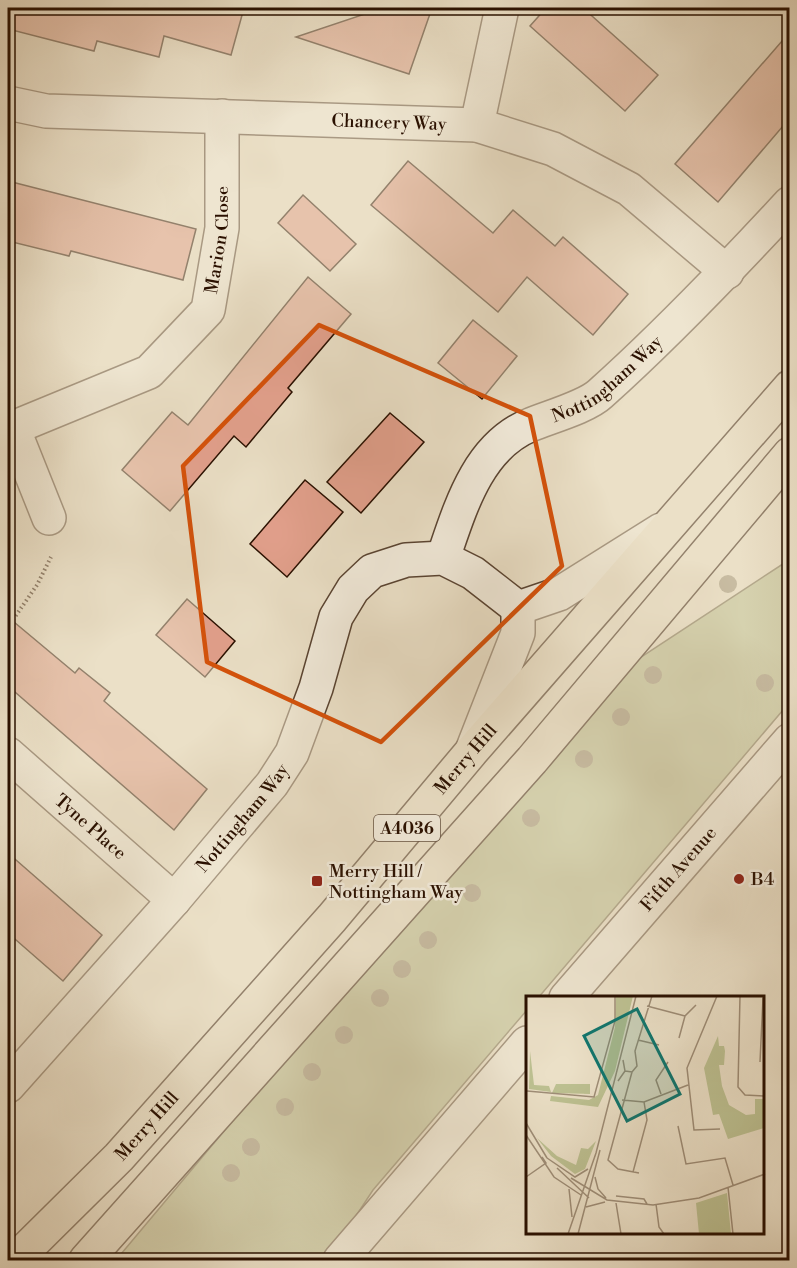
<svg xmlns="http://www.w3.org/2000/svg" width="797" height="1268" font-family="'Libre Bodoni',serif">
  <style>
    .green { fill: #bdc192; stroke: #746849; stroke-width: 1.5 }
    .building { fill: #e2a08c; stroke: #2a1000; stroke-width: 1.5 }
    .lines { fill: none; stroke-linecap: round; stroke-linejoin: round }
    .minor-casing { stroke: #5a4432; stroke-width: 36 }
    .highway-casing { stroke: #2a1000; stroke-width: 36 }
    .path { stroke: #2a1000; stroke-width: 4; stroke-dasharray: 1.5 3; stroke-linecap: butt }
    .minor { stroke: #f2ebdb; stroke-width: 33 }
    .highway { stroke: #ebe0c7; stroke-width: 33 }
    .tree { fill: #9d9076 }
    .marked { fill: none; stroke: #d5520b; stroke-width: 4.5; stroke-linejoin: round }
    .poi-dot { fill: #8f2418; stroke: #f2ebdb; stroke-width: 2 }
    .labels { text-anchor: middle; stroke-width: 5; stroke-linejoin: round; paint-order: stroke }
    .shield { fill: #f2ebdb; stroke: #665242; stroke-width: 1.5 }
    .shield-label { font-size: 16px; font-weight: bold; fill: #2a1000 }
    .street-label { font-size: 18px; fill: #2a1000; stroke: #f2ebdb }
    .poi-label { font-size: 18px; fill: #2a1000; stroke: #f2ebdb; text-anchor: start }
    .inset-road { fill: none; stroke: #9e8d77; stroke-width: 1.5 }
    .view { fill: #0f766e; fill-opacity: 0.15; stroke: #0f766e; stroke-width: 3 }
    .inset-edge { fill: none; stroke: #2a1000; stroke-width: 3 }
  </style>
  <rect width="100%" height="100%" fill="#ebe0c7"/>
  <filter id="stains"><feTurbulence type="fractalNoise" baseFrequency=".00333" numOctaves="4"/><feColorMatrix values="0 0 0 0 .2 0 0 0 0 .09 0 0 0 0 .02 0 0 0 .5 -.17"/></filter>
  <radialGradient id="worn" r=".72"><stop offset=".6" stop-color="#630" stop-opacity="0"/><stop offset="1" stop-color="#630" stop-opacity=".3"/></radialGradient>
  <path class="green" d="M789 560V703L538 998H527V1010L373 1190 327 1260H116L245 1106 635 661Z"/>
  <g class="building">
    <path d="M8 8H244L231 55 164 36 159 57 97 41 94 51 8 29Z"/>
    <path d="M370 8H432L409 74 296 37 368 13Z"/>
    <path d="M546 8H583L658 75 625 111 530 26Z"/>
    <path d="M789 33V119L718 202 675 164Z"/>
    <path d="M408 161 493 233 513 210 555 246 563 237 628 294 593 335 527 277 498 312 371 205Z"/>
    <path d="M8 181 196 229 183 280 71 251 69 256 8 241Z"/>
    <path d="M303 195 356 244 330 271 278 223Z"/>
    <path d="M308 277 351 314 288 388 292 392 246 447 234 436 170 511 122 470 172 412 188 425Z"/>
    <path d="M473 320 517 356 482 399 438 363Z"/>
    <path d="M390 413 424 442 361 513 327 482Z"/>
    <path d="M305 480 343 512 287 577 250 544Z"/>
    <path d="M187 599 235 641 205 677 156 635Z"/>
    <path d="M8 617 75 673 79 668 110 693 104 701 207 789 174 830 8 686Z"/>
    <path d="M8 853 102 935 63 981 8 933Z"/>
  </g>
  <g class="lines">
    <g class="minor-casing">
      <g id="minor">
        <path id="s1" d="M8 103 46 111 477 125 553 149 629 189 727 272"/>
        <path d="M477 125 502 8"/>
        <path d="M13 428 49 518"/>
        <path id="s2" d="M8 430 149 372 208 310 222 228V116"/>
        <path id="s3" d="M443 558C460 509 477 447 530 425 549 417 586 407 600 394 667 334 729 269 790 203"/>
        <path d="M518 608 559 594 661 530"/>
        <path d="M473 748 518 633V608"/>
        <path id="s4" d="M8 754 174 900"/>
        <path id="s5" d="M566 998 790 740"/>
        <path id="s6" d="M8 1086 174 900 272 784 292 753 316 688 336 617 353 589 372 571 406 560 443 558 473 573 518 608"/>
        <path d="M340 1260 527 1043"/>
      </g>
    </g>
    <g class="highway-casing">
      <g id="highway">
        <path id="s7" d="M15 1260 119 1157 332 918 472 751 790 387"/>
        <path d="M86 1260 532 760 790 454"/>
      </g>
    </g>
    <path class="path" d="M8 627 37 585 51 557"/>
    <use href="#minor" class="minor"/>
    <use href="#highway" class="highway"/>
  </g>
  <g class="tree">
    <circle cx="728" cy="584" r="9"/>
    <circle cx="653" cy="675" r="9"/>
    <circle cx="765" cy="683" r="9"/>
    <circle cx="621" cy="717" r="9"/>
    <circle cx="584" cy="759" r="9"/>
    <circle cx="531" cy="818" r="9"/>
    <circle cx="472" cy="893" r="9"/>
    <circle cx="428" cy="940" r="9"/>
    <circle cx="402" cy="969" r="9"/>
    <circle cx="380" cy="998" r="9"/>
    <circle cx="344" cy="1035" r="9"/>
    <circle cx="312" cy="1072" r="9"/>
    <circle cx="285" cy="1107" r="9"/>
    <circle cx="251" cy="1147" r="9"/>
    <circle cx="231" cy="1173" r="9"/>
  </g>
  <path d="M0 0H797V1268H0ZM319 325 530 416 562 566 381 742 207 662 183 466Z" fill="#ebe0c7" fill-opacity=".55" fill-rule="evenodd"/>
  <path class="marked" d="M319 325 530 416 562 566 381 742 207 662 183 466Z"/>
  <g class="poi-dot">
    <circle cx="739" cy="879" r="6"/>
    <rect x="311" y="875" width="12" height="12" rx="3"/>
  </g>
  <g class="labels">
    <rect class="shield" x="374" y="815" width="66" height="26" rx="4.5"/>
    <g class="shield-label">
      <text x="407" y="834">A4036</text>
    </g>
    <g class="street-label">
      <text dy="6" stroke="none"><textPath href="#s1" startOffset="382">Chancery Way</textPath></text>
      <text dy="6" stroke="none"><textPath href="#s2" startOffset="309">Marion Close</textPath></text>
      <text dy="6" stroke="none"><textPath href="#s3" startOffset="255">Nottingham Way</textPath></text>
      <text dy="6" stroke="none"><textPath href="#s7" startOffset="674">Merry Hill</textPath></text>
      <text dy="6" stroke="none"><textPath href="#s6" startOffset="356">Nottingham Way</textPath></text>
      <text dy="6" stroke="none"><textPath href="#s4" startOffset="110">Tyne Place</textPath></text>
      <text dy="6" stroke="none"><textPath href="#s5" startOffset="171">Fifth Avenue</textPath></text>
      <text dy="6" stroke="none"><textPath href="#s7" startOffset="188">Merry Hill</textPath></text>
    </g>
    <g class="poi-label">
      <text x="329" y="877">Merry Hill /<tspan x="329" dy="21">Nottingham Way</tspan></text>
      <text x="751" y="885">B4</text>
    </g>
  </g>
  <g transform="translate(526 996)">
    <rect width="238" height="238" fill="#ebe0c7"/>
    <path d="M90 0H107L89 75 72 111 24 105 25 100 63 104 72 99 89 31ZM192 40 193 50H198L199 55 198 69H193L196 90 203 109 220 119 229 118V103H238V132L202 143 193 118 187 119 178 72ZM4 55 8 89 23 90 25 96 3 93ZM30 88H64V98H68L26 97ZM11 142 31 160 50 169 55 152 62 153 70 145 59 173 49 178 25 160ZM201 197 205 238H173L170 207Z" fill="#bdc192"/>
    <path class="inset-road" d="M191 0 161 72 168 134 194 133M214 0 212 91 219 99 239 100M0 8V84M121 10 159 20M153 42 159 20 170 9M112 44 133 49M234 66 237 2M99 75 106 76 111 70 109 55 126 0M106 76 82 164 92 173 113 177M92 85 99 75 97 64M1 95 68 101 89 25V0M135 98 130 84 142 66M96 104 118 106 162 89M0 127 21 162M152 130 160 168 199 162 207 189M0 139 28 181 55 199M21 162 49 181 62 173M31 172 63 202M107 176 121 124 118 106M0 181 20 167 16 161M69 181 72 193 80 202M45 182 81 204 127 209 173 202 239 178M202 191 207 238M43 193 46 221M90 200 118 203 121 208M90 207 95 238M130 208 133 231 138 238M60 211 79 206M42 238 70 157 110 0M52 238 74 154"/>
    <path class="view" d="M111 13 154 98 101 125 58 40Z"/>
    <rect width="238" height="238" class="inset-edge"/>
  </g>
  <rect width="797" height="1268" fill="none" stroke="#ebe0c7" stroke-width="30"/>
  <rect x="9" y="9" width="779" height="1250" fill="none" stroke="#2a1000" stroke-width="3"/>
  <rect x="15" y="15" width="767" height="1238" fill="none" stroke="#2a1000" stroke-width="1.5"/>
  <rect width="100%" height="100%" filter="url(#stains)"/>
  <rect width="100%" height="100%" fill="url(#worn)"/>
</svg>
